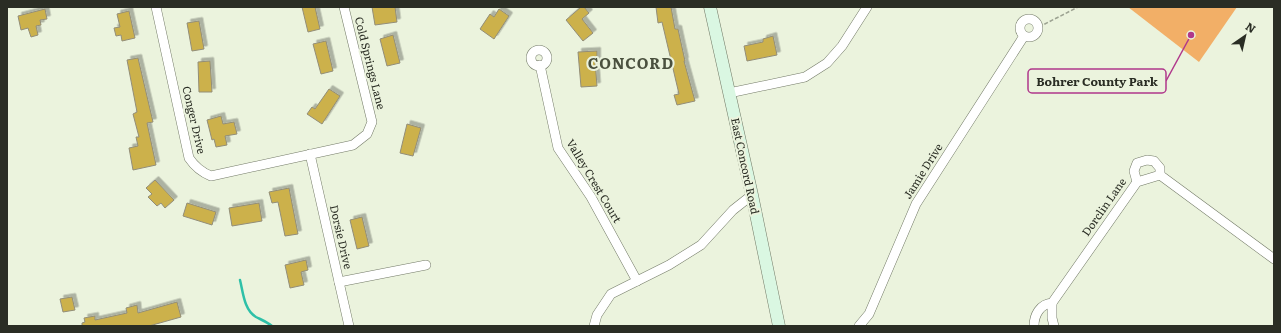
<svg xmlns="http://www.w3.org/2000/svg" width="1281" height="333" font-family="Literata,serif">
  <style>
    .green { fill: #f2af67 }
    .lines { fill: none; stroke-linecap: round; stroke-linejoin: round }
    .stream { stroke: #2ec0a8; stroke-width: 2.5 }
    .building { fill: #ccb14c; stroke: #928d78; filter: url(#shadow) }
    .street-casing { stroke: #737a67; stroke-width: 10 }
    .secondary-casing { stroke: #737a67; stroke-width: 13 }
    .path { stroke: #9ca291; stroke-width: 1.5; stroke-dasharray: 4 2; stroke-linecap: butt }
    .street { stroke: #fff; stroke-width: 9 }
    .secondary { stroke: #daf7e2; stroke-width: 12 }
    .labels { text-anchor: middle; stroke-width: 4; stroke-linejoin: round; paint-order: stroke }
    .street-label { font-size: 11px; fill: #2a2d24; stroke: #ebf3dd }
    .district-label { font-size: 15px; font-weight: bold; letter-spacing: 1px; fill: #4a503e; stroke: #ebf3dd }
    .leader { fill: none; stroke: #b0378b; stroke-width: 1.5 }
    .callout-dot { fill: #b0378b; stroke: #ebf3dd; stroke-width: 1.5 }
    .callout { fill: #ebf3dd; stroke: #b0378b; stroke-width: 1.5 }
    .callout-label { font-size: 12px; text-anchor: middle; font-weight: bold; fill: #2a2d24 }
  </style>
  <defs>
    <filter id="shadow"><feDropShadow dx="3.5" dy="-3.5" stdDeviation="0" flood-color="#0004"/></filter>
  </defs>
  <rect width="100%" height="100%" fill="#ebf3dd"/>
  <path class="green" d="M1128 7H1237L1199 62Z"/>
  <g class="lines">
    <path class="stream" d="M240 280C243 292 244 310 256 317 262 320 267 322 272 326"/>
  </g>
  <g class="building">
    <path d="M302 7H315L320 29 308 32Z"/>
    <path d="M372 7H395L397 22 375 25Z"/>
    <path d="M581 7H584L589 13 582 19 593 33 583 41 566 20Z"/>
    <path d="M656 7H671L675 29H678L685 61H684L695 101 677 105 674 95 679 94 662 22 658 23Z"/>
    <path d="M45 9 47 19 40 20 41 25 36 26 38 35 31 37 28 28 21 30 18 16Z"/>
    <path d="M499 9 509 16 494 39 480 29 490 14 494 17Z"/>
    <path d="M129 11 135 38 122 41 121 35 116 36 114 28 120 27 117 14Z"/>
    <path d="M199 21 204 49 192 51 187 23Z"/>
    <path d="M393 35 400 63 387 66 380 39Z"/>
    <path d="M773 36 777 55 747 61 744 46 763 42V39Z"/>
    <path d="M326 41 333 71 321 74 313 44Z"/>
    <path d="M597 51V61H595L597 86 581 87 578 52Z"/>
    <path d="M138 58 153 122 147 123 156 165 133 170 129 148 138 146 136 137H139L133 114 137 112 127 60Z"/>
    <path d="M210 61 212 92H199L198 62Z"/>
    <path d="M329 89 340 96 322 124 307 114 312 107 315 109Z"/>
    <path d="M221 116 223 124 234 122 237 134 225 136 227 145 216 147 214 139 212 140 207 120Z"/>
    <path d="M407 124 421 128 413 156 400 153Z"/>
    <path d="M155 180 174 200 165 208 161 203 157 206 148 197 152 194 146 188Z"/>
    <path d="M289 188 298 234 285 236 278 202 272 203 269 192Z"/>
    <path d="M187 203 216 212 212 225 183 216Z"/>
    <path d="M259 203 262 221 232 226 229 208Z"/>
    <path d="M362 217 369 246 357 249 350 220Z"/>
    <path d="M306 260 308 270 301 272 304 285 290 288 285 265Z"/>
    <path d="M72 297 75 310 63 312 60 299Z"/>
    <path d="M177 302 181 317 149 326H82V323L85 322 84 318 95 316V320L127 313 126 308 137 305 138 313Z"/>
  </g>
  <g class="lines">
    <g class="street-casing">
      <g id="street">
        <path d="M156 7 189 158C195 167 201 172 211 176L353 145 367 134 372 122 344 7"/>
        <circle cx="1029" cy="28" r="9"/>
        <circle cx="539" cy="58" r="8"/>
        <path d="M540 65 558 148 591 197 637 281"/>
        <path d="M729 93 805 77 827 63 842 46 867 7"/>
        <path d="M310 154 349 326"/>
        <path d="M1137 182 1134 171 1137 163 1147 160 1154 161 1160 168V175"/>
        <path d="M339 282 426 265"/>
        <path d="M594 326 597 315 611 294 669 265 701 245 733 210 752 195"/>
        <path d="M859 326 869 314 916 204 1024 36"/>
        <path d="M1034 326C1034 315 1040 304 1052 303"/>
        <path d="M1054 326 1052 318V303L1137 182 1160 175 1274 259"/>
      </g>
    </g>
    <g class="secondary-casing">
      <path id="secondary" d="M710 7 752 195 779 326"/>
    </g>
    <path class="path" d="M1039 27 1078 7"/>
    <use href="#street" class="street"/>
    <use href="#secondary" class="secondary"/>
  </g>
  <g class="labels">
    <g class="street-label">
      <text transform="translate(370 63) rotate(76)" y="4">Cold Springs Lane</text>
      <text transform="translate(194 120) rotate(77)" y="4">Conger Drive</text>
      <text transform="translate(745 166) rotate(78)" y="4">East Concord Road</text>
      <text transform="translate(923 171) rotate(-58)" y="4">Jamie Drive</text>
      <text transform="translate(594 181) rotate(59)" y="4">Valley Crest Court</text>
      <text transform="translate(1104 207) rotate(-55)" y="4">Dorclin Lane</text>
      <text transform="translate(341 237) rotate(77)" y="4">Dorsie Drive</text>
    </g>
    <g class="district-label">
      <text x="631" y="69">CONCORD</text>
    </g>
  </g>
  <path class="leader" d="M1191 35L1166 81"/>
  <circle class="callout-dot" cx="1191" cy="35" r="4"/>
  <rect class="callout" x="1028" y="69" width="138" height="24" rx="4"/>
  <g class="callout-label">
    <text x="1097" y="86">Bohrer County Park</text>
  </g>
  <rect width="1281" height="333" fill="none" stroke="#2a2d24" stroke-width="16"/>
  <g transform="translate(1245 36) rotate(34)" stroke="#ebf3dd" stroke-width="3" paint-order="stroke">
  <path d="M0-3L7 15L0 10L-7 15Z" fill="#2a2d24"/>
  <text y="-6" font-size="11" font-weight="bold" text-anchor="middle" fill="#2a2d24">N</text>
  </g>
</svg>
